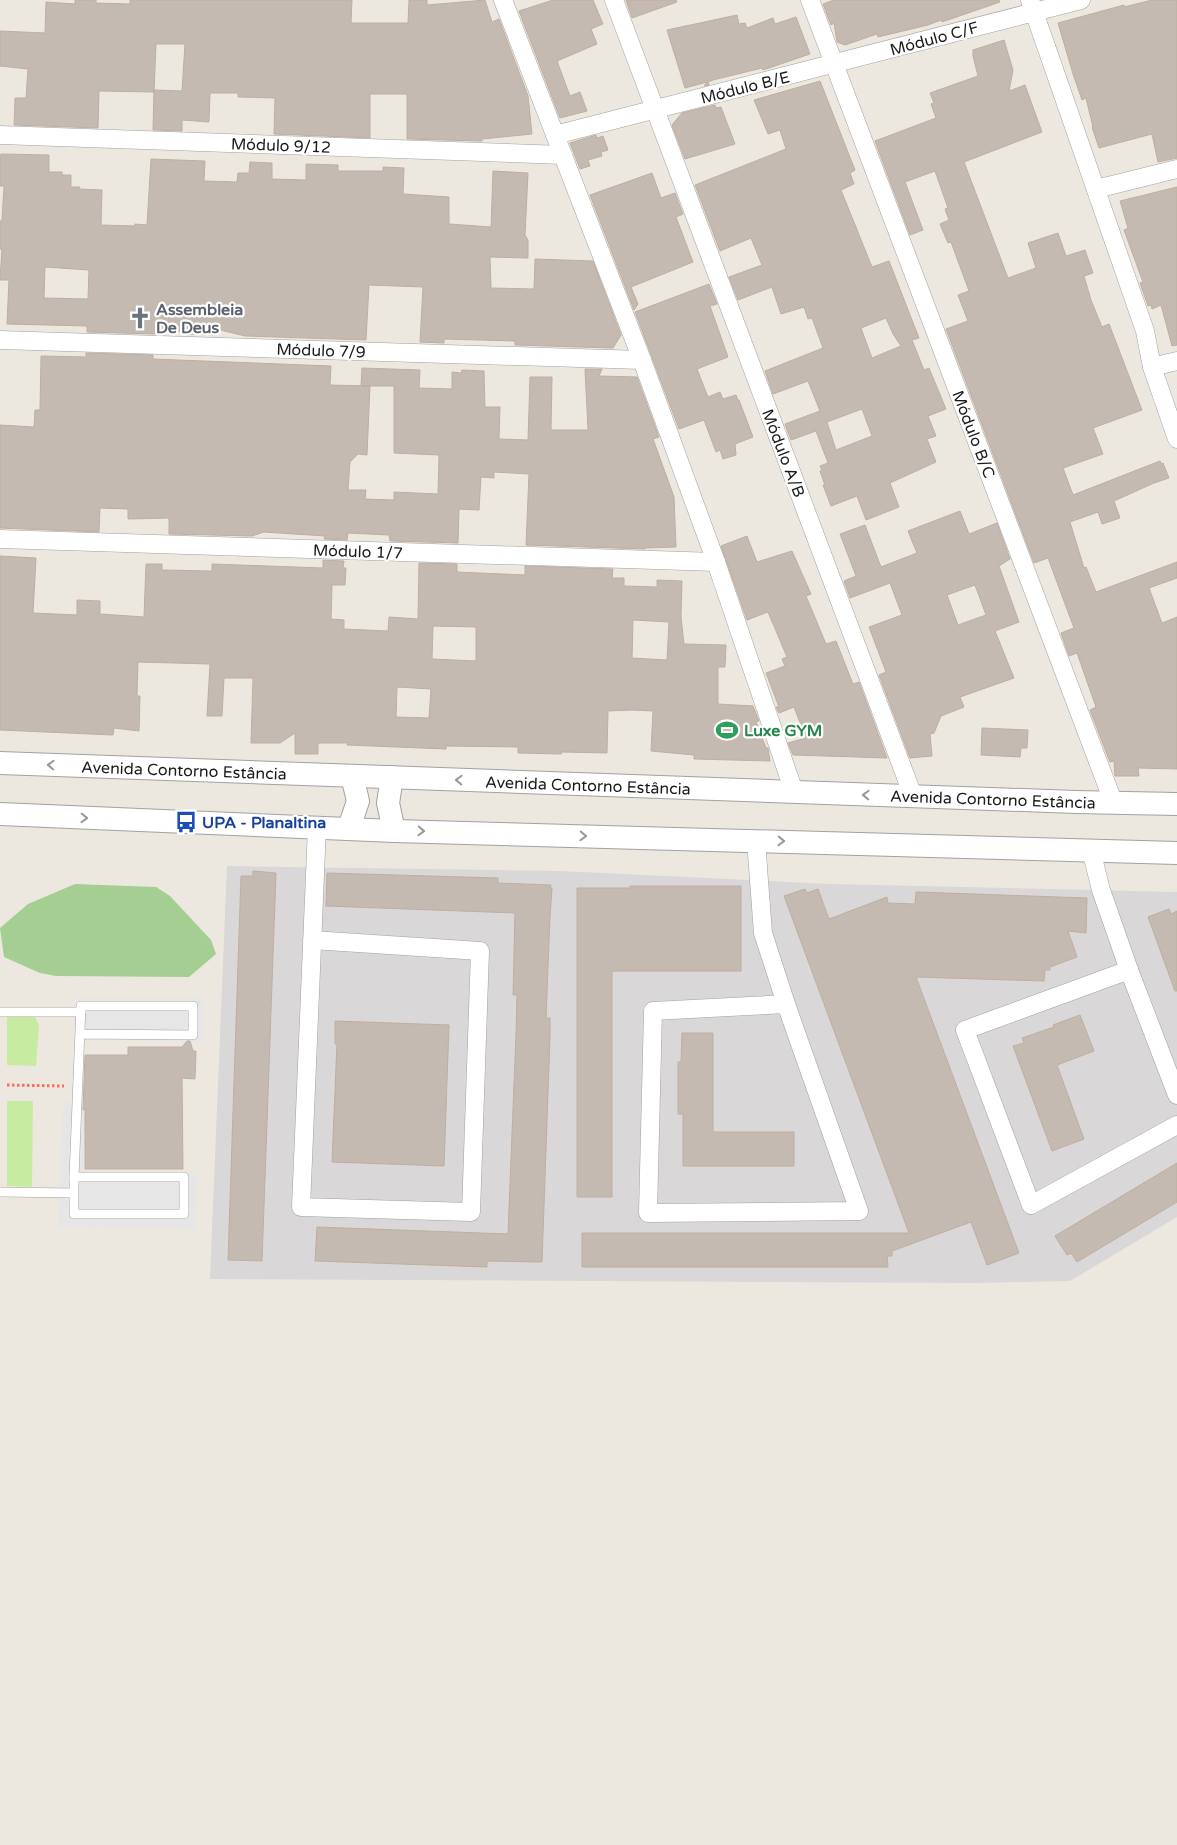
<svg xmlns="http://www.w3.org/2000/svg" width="1177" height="1845" font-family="'Varela Round',sans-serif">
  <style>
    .residential { fill: #d9d7d7 }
    .grass { fill: #c7eba1 }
    .forest { fill: #a4ce92 }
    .parking { fill: #e6e6e6 }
    .building { fill: #c4bab2; stroke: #bfaea1; fill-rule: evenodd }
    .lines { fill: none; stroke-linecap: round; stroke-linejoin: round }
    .service-casing { stroke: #a1a1a1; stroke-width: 10 }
    .minor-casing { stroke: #a1a1a1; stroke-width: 19 }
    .tertiary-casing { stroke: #a1a1a1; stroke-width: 24 }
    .path { stroke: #ff6c5e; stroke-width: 3; stroke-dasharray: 2.5 2.5; stroke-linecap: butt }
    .service { stroke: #fff; stroke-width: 9 }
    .minor { stroke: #fff; stroke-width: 18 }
    .tertiary { stroke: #fff; stroke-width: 22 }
    .oneway { stroke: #989898 }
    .labels { text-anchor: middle; stroke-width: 4.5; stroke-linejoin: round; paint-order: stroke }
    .street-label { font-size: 16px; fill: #1a1a1a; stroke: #fff }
    .worship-label { font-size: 16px; font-weight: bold; fill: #5b616d; stroke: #fff; text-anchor: start }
    .leisure-label { font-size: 16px; font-weight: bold; fill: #27864d; stroke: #fff; text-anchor: start }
    .transit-label { font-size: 16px; font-weight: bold; fill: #164399; stroke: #fff; text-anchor: start }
  </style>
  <rect width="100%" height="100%" fill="#ede8df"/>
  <path class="residential" d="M227 866 561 871 830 884 1177 892V1217L1070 1281 975 1283 210 1279Z"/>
  <g class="grass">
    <path d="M34 1014 39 1026 36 1066 7 1065V1017Z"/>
    <path d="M7 1101H33L32 1187 7 1186Z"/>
  </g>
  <path class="forest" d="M75 884 156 887 170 896 211 940 216 954 189 977 56 976 40 973 4 957 0 928 28 904Z"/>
  <g class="parking">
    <path d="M75 998H203L204 1042 74 1039Z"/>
    <path d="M63 1102 87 1103 85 1171 197 1174 196 1229 58 1228Z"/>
  </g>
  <g class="building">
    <path d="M75 0H96V3L130 4V0H352L351 23H408L409 0H427V5L485 0 492 22 499 19 528 96 532 134 482 139V141L407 139V94H370V138L274 134 275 98 238 97V93H210L209 122 182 120V131L153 130 154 90 182 91 185 44H156L154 92 99 91 98 128 14 125 15 98H26L28 69 0 66V31L45 33 46 2 75 4Z"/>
    <path d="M553 0H593L603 24 591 29 597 44 557 61 570 96 580 92 587 111 560 118 519 11Z"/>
    <path d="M626 0H676L677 2 632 18Z"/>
    <path d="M834 0H999L1000 2 942 22 941 20 928 25 878 37 877 34 845 45 837 42 834 23 831 25 823 4Z"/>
    <path d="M1152 0H1177V158L1158 162 1152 134 1099 148 1092 127H1093L1086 98 1082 100 1073 74 1058 23 1124 5V7Z"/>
    <path d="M737 15 739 24 745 23 747 28 773 18 775 24 796 17 810 54 763 70 762 68 713 80 708 82 709 85 704 86 707 82 685 88 667 30Z"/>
    <path d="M1004 40 1013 70 1009 91 1025 85 1042 132 964 162 1008 278 1036 268 1028 243 1058 233 1066 256 1085 250 1093 273 1084 276 1091 300 1102 327 1109 324 1142 410 1093 428 1103 454 1063 468 1073 495 1160 461 1161 464 1163 463 1169 478 1154 483 1114 501 1120 518 1102 524 1098 512 1070 522 1084 568 1086 567 1096 592 1177 562V578L1149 588 1162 623 1177 617V769L1138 768 1139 776H1115L1114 761 1110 762 1090 710 1096 707 1077 653 1069 656 1061 633 1074 628 1048 558 1034 563 946 329 968 321 958 295 969 291 951 242 948 243 940 224 949 220 945 209 948 208 935 171 905 182 923 230 910 235 875 141 936 118 931 104 934 103 930 93 978 76 973 56V50Z"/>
    <path d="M820 81 855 170 850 173 854 184 841 190 872 267 889 261 919 338 912 340 924 370 929 368 946 409 928 416 936 436 927 439 936 462 890 483 899 507 866 520 857 496 831 506 823 485H825L820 471 822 470 820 466 828 463 816 431 791 440 785 424 820 411 808 381 773 394 765 371 823 348 812 318 808 319 804 307 781 314 772 287 738 300 729 277 762 265 751 238 720 251 695 185 786 149 780 130 768 134 754 100ZM886 318 893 334 901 346 872 358 861 328ZM862 409 872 436 836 450 827 422Z"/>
    <path d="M715 105 716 108 721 107 735 144 685 159 672 125 682 113Z"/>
    <path d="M596 135 597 138 603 136 608 150 601 152 602 156 588 160 590 166 580 169 570 143Z"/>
    <path d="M2 154 49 155V172H62V175H71V187H80L79 189 102 190 101 225 135 226V224L147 225 151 159 205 161 204 181 237 182 238 173H249L250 162 272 163V179L306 180V164L338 165V171H383V167L404 168 403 194 449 197V224L491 227 493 171 528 173 525 235 528 240V258L490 257 491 288 534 289 535 259 593 261 621 335 613 348 515 345V341L444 339V343L420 342 423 287 369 285 366 340 245 336 220 330 219 334 216 335 186 334V332L155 330V334L87 332V326L7 324 9 280H0L2 249H0V221H2L4 186H0V155ZM45 267 89 270 88 299 44 298Z"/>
    <path d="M652 173 661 198 675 193 683 214 676 217 693 262 631 287 638 304 634 310 590 195Z"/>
    <path d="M1177 187V345L1172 346 1161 305 1152 309 1151 305 1148 306 1140 283 1143 282 1124 230 1128 228 1120 201Z"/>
    <path d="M709 284 717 304 710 306 728 357 697 369 708 397 720 392 723 399 736 395 738 400H739L753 437 735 444 736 455 723 459 720 450 716 452 704 420 679 429 635 312Z"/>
    <path d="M86 353 153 355V359L331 366 330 385 370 386 367 455 358 454 350 462 348 490H366L365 499 394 500V492L438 494 439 455 394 453V386H361L362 368 420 370 419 388 452 389V372L461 373 462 370 484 371 485 407H500L499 439 528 440 530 377H552L551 430H588L585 369H602L599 376 637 377 659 437 653 439 674 497 676 547 646 548 645 549 526 545 529 474 494 472V478L481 477 479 510 459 509 458 543 390 541 389 535 348 533 347 540 324 539 325 536 264 532 252 536 169 534V518L128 519V509L100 508 99 532 0 528V425L34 427 35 410H40L41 356 86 357Z"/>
    <path d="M960 511 969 534 997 523 1010 559 999 566 1019 622 995 631 1014 678 960 697 964 707 941 716 934 733 930 734 932 756 910 758 879 675 886 672 869 627 902 615 890 583 850 598 844 581 856 576 840 534 865 525 881 567 917 553 908 531ZM975 585 986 615 958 625 947 595Z"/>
    <path d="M747 536 757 562 792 551 811 594 806 596 826 644 836 641 853 684 859 682 887 758 793 755 788 743 806 738 794 707 779 713 776 707H779L766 673 785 666 782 659 787 657 768 612 747 620 721 546Z"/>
    <path d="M0 556 36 558 33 613 77 615V600L100 601V614L144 617 146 564H162V570L212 571V564L323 568V560L344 561 343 568H346L345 585H332L331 619 344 620V629L388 631 389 617 418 619 419 563 457 564V572L525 575V566L613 569 612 578H624V586L657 587V580L682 581 681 617 684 644 726 645 725 667H718V704L753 706 759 721 756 722 766 748H768L770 761 694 759V755L651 751 653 711 632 710 608 711 607 753 562 752 561 754 518 753V747L446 746V749L347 745 348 743H318V754H295V733L280 743H251L253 678H224L222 716H207L210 664 138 662 137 696H140L139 731 114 728 113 735 0 730ZM633 620 669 622 667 660 632 658ZM433 626 476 627V661L432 659ZM397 687 431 689 429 718 396 717Z"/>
    <path d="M982 728 1028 730 1027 748H1021L1020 757 981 755Z"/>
    <path d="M253 871 276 873 262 1261 228 1260 241 876H253Z"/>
    <path d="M327 873 498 878V883L551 885 550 888H552L550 916 546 1018H550V1035L542 1262 487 1261V1267L315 1261 317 1227 508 1234 516 1034 517 995H513L515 913 326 906Z"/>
    <path d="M630 886H741V971H612V1197H577V888H630Z"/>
    <path d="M805 889 807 893 818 889 829 919 887 897 888 903 915 904 916 892 1087 898 1086 933 1068 931 1077 957 1050 967V970H1045L1044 981 916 977 1019 1253 987 1265 971 1222 892 1251V1256H887L888 1267H582V1233H909L784 896Z"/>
    <path d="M1169 909 1171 914 1177 911V991H1175L1148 917Z"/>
    <path d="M1080 1015 1094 1051 1057 1065 1084 1139 1052 1151 1013 1046 1024 1043 1022 1038 1054 1027 1053 1025Z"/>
    <path d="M335 1021 449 1025 444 1166 332 1162 337 1044H335Z"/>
    <path d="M682 1033H713V1132H794V1166H683V1114H678V1062H681Z"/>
    <path d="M187 1041H190L193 1051H196L195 1079 182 1078 183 1169H85V1109L83 1110 85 1055H128V1047H182Z"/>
    <path d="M1177 1163V1202L1077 1262 1071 1253 1067 1255 1055 1236Z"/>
  </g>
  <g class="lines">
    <g class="service-casing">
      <g id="service">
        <path d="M0 1012H81"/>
        <path d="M74 1177 81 1006H193V1035L80 1034"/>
        <path d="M0 1192 74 1193V1177H184V1214H74V1193"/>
      </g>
    </g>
    <g class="minor-casing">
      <g id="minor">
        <path d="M503 0 642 360 716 562 794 792"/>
        <path d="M614 0 913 796"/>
        <path d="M810 0 1114 804"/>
        <path d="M1030 0 1145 331 1152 367 1177 439"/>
        <path d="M0 135 563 155"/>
        <path d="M555 135 1081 0"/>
        <path d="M1096 189 1177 169"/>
        <path d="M0 340 642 360"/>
        <path d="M1152 367 1177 361"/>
        <path d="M0 539 716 562"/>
        <path d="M756 841 763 933 786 1004 859 1211 648 1213 653 1011 786 1004"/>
        <path d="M1091 850 1101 890 1129 970 965 1030 1031 1205 1177 1125"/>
        <path d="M312 940 480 951 471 1212 301 1207 317 827"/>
        <path d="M1129 970 1177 1095"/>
      </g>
    </g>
    <g class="tertiary-casing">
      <g id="tertiary">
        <path d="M0 763 1075 802 1177 804"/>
        <path d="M392 777 388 803 394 831"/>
        <path d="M0 814 394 831 1177 853"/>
        <path d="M349 828 358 801 352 776"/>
      </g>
    </g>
    <path class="path" d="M7 1085 64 1086"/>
    <use href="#service" class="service"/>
    <use href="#minor" class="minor"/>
    <use href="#tertiary" class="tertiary"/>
  </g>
  <defs><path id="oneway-chevron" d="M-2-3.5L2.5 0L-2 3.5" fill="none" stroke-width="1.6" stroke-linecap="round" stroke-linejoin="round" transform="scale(1.25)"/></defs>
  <g class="oneway">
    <use href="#oneway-chevron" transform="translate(51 765) rotate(-178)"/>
    <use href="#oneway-chevron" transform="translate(459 780) rotate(-178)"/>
    <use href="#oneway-chevron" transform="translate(866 795) rotate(-178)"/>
    <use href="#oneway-chevron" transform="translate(84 818) rotate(2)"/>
    <use href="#oneway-chevron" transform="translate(421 831) rotate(2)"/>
    <use href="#oneway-chevron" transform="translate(583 836) rotate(2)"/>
    <use href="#oneway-chevron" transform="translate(781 841) rotate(2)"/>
  </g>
  <defs>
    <g id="church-bare" transform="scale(1.725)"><path d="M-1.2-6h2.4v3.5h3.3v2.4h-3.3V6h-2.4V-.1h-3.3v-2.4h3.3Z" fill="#6b7280" stroke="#fff" stroke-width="2.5" paint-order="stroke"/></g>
    <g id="stadium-bare" transform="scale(1.725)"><path d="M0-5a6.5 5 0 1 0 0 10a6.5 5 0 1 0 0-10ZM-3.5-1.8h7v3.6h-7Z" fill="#2e9e5b" stroke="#fff" stroke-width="2.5" paint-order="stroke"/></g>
    <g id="bus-bare" transform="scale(1.725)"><path d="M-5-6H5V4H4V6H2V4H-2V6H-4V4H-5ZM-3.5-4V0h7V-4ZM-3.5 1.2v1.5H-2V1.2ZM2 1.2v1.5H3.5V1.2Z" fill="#1a4fb4" stroke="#fff" stroke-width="2.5" paint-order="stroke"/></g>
  </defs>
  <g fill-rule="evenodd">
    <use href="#church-bare" x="140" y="318"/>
    <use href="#stadium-bare" x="727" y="730"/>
    <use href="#bus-bare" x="186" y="822"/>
  </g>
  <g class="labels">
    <g class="street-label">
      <text transform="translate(934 38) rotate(-15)" y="6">Módulo C/F</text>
      <text transform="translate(745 87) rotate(-14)" y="6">Módulo B/E</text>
      <text transform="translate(281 145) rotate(2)" y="6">Módulo 9/12</text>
      <text transform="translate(321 350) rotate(2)" y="6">Módulo 7/9</text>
      <text transform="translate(974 434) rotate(69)" y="6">Módulo B/C</text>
      <text transform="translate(784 453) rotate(69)" y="6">Módulo A/B</text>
      <text transform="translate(358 551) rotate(2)" y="6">Módulo 1/7</text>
      <text transform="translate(184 770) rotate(2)" y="6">Avenida Contorno Estância</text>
      <text transform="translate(588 785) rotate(2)" y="6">Avenida Contorno Estância</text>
      <text transform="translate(993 799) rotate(2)" y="6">Avenida Contorno Estância</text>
    </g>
    <g class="worship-label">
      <text x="156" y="315">Assembleia<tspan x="156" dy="18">De Deus</tspan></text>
    </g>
    <g class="leisure-label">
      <text x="744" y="736">Luxe GYM</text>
    </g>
    <g class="transit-label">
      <text x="202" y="828">UPA - Planaltina</text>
    </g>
  </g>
</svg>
